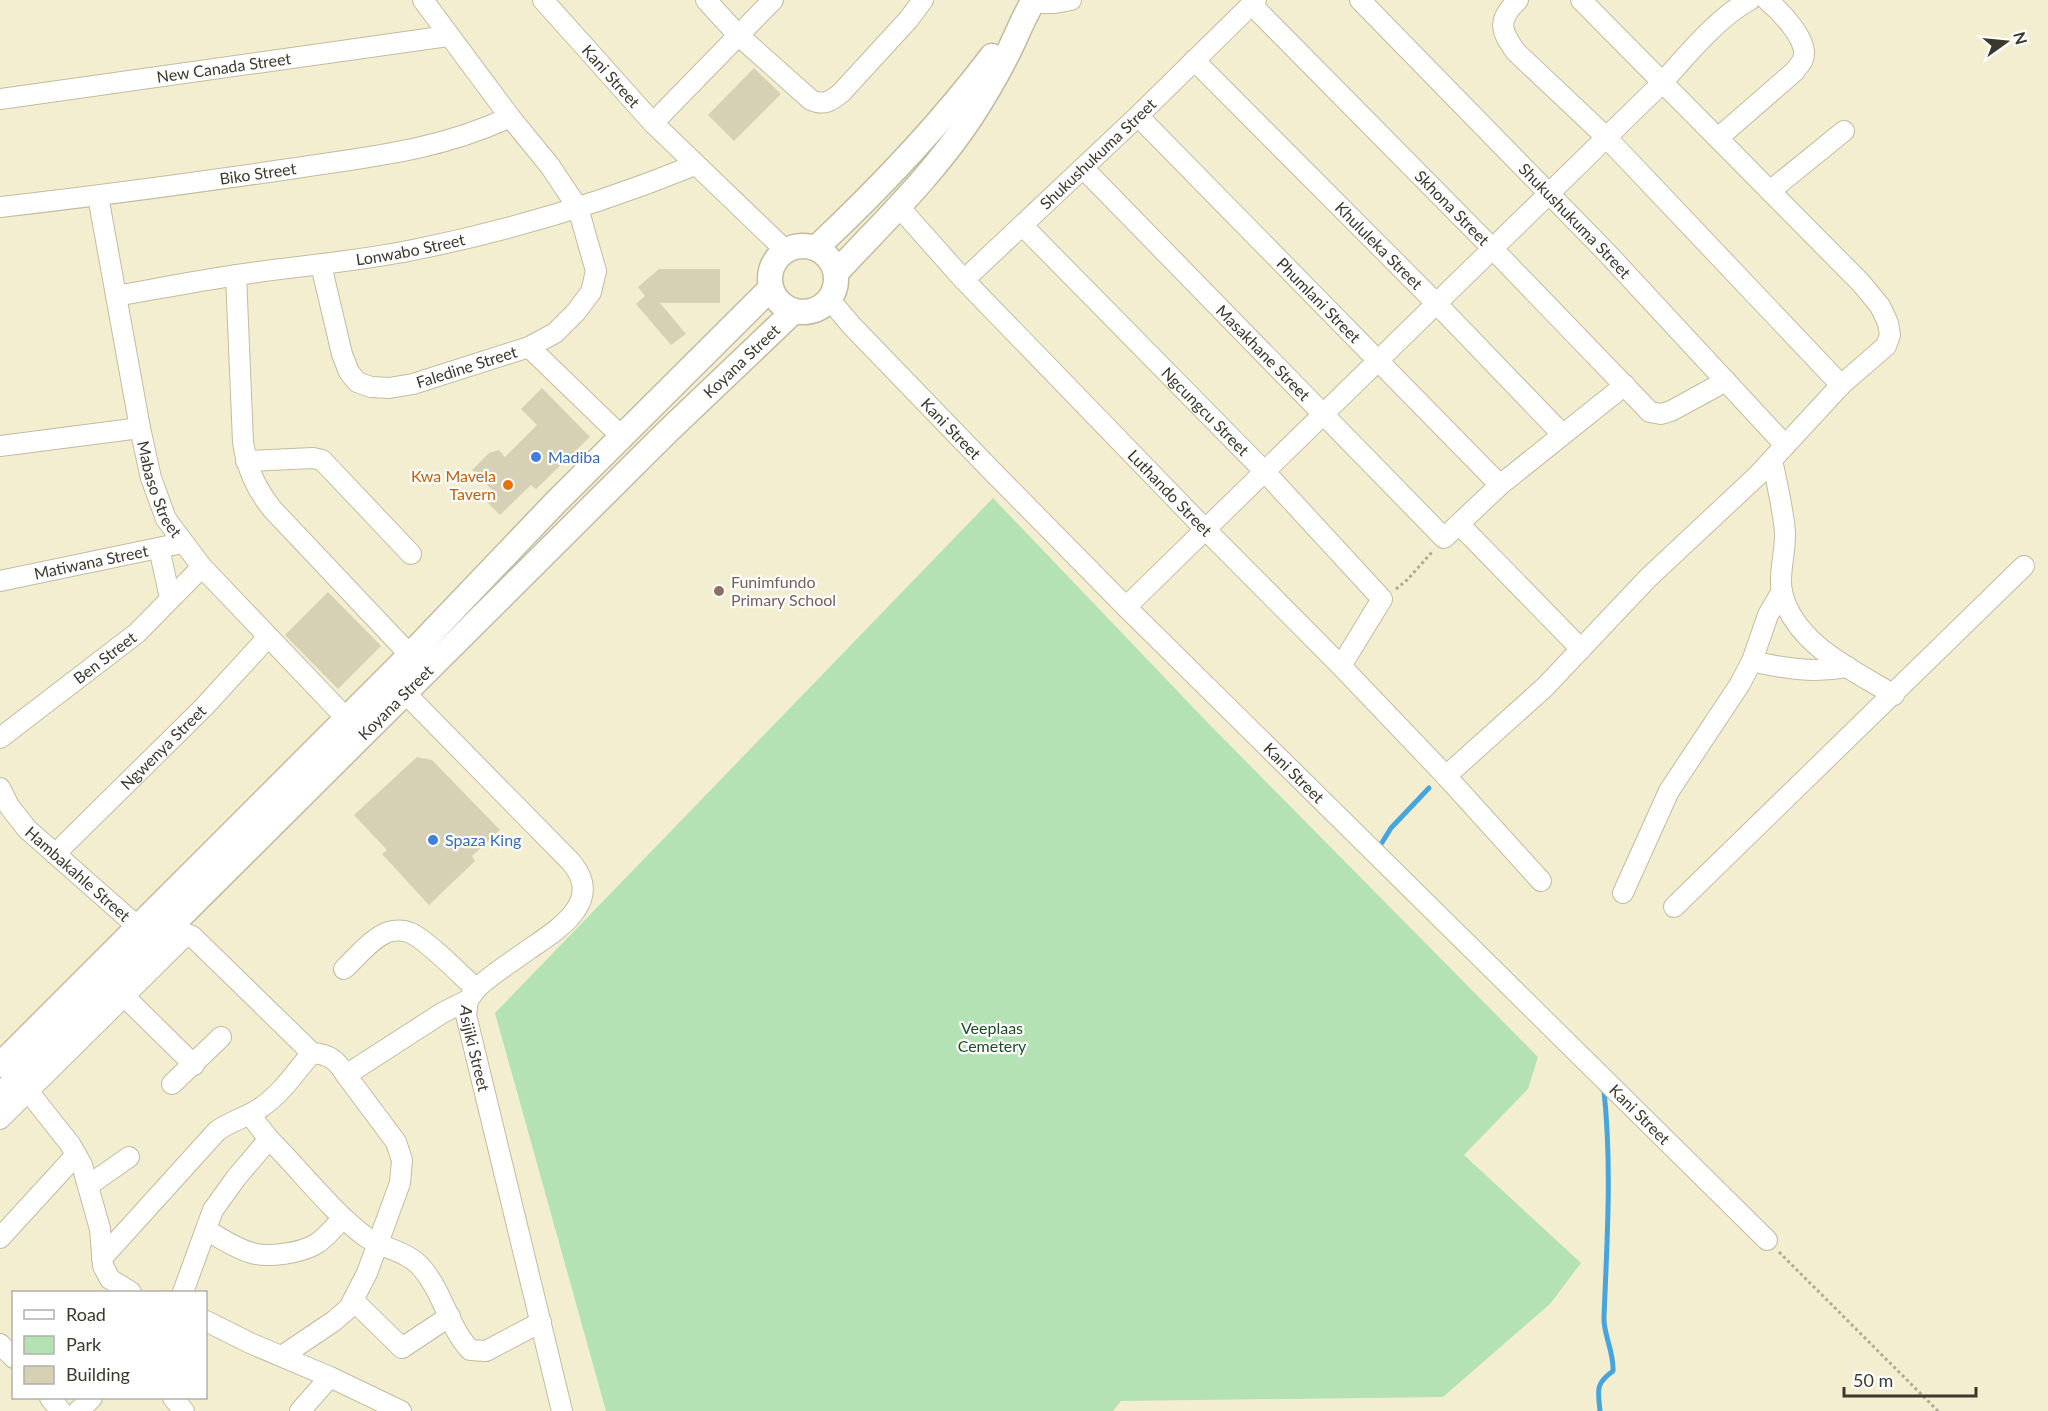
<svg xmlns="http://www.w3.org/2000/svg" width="2048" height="1411" font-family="Lato,sans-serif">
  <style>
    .green { fill: #b4e2b5 }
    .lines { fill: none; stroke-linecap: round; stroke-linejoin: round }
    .stream { stroke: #46a5dd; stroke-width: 5 }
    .building { fill: #d6d0b4 }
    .minor-casing { stroke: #c1bca0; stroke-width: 22 }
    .major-casing { stroke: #c1bca0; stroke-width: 27 }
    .path { stroke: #b0ab95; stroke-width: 3; stroke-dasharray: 3 3; stroke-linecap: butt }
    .minor { stroke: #fff; stroke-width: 20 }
    .major { stroke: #fff; stroke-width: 24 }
    .shop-dot { fill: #3f7fe0; stroke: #fff; stroke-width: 2 }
    .food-dot { fill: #e8710a; stroke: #fff; stroke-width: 2 }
    .education-dot { fill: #8d6e63; stroke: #fff; stroke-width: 2 }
    .labels { text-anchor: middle; stroke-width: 4.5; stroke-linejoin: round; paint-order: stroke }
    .street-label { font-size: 16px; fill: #3b392e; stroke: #fff }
    .shop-label { font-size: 16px; fill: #366cbe; stroke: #fff; text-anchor: start }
    .food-label { font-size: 16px; fill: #c56008; stroke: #fff; text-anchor: end }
    .education-label { font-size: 16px; fill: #785e54; stroke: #fff; text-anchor: start }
    .park-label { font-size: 16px; fill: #1b4e21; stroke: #fff }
  </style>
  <rect width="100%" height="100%" fill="#f4eed1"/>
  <path class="green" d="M993 498 1208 723 1538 1057 1528 1089 1464 1155 1581 1263 1550 1304 1443 1397 1121 1401 1113 1411H606L495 1013Z"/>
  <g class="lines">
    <g class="stream">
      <path d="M1378 849 1391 828 1429 788"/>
      <path d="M1600 1411C1598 1390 1595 1384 1613 1371 1614 1351 1603 1334 1604 1317 1607 1241 1612 1167 1604 1091L1602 1089"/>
    </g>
  </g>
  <g class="building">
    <path d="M754 68 781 94 734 141 708 115Z"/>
    <path d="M659 269H720V303H660L686 334 671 345 636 304 645 296 638 287Z"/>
    <path d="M542 388 590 437 536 489 531 485 500 515 485 500 493 491 472 470 489 453 499 450 505 457 537 425 521 409Z"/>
    <path d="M328 592 381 646 338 689 285 635Z"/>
    <path d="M417 757 432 760 500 830 472 856 475 861 429 905 382 854 387 850 354 815Z"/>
  </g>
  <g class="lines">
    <g class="minor-casing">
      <g id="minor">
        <path id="s1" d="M543 0 653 123 785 250"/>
        <path d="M706 0 738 35 811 100C824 106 831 101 841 93L908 20 923 0"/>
        <path id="s2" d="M1360 0 1607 253 1785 445"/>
        <path d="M1518 0C1497 20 1500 30 1516 52L1606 137 1841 385"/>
        <path d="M1032 3H1055L1071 0"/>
        <path id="s3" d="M1252 5 1492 248 1650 412 1661 414 1671 411 1726 381"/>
        <path id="s4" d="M1194 60 1436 303 1562 434"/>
        <path id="s5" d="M0 99 448 36"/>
        <path id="s6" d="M1138 116 1500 485"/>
        <path d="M653 123 773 0"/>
        <path d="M1718 138 1795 71C1797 67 1802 63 1803 59 1810 41 1779 10 1767 0"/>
        <path id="s7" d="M1083 168 1444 538 1500 485 1625 385"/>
        <path d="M1770 191 1844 131"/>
        <path id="s8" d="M98 196 140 428 151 478 166 519 202 567 346 718"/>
        <path id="s9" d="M0 207C97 196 193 183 289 169 367 157 438 151 510 117"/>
        <path id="s10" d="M899 207 964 280 1205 529 1341 666 1446 776 1541 881"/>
        <path id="s11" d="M1023 226 1265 472 1382 599 1341 666"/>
        <path id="s12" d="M321 265 342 354 349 372 357 382 371 387 389 388 413 384 529 347 555 333 576 312 591 292 596 271 578 208 550 166 510 117 423 0"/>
        <path d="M236 275 243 442C247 469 256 489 273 510L410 655"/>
        <path id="s13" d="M964 280 1138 116 1256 0"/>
        <path id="s14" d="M116 296C156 289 197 281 237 275 296 266 355 262 413 250 509 231 604 202 695 165"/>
        <path id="s15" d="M829 299 852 326 992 471 1126 607 1767 1240"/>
        <path d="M529 347 621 436"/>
        <path d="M0 446 140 428"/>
        <path d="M1772 460C1777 484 1783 508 1785 532 1786 551 1778 575 1782 592 1794 644 1853 670 1894 695"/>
        <path d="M246 461 313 458 322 460 411 554"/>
        <path d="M1459 524 1581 649"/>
        <path d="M159 548 170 598"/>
        <path id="s16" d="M0 581 182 543"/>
        <path d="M1126 607 1662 83C1685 57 1719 16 1750 0"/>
        <path d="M1752 661C1785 669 1815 673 1848 667"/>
        <path id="s17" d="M405 693 571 862C605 902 557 930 528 950 510 963 492 974 476 989L468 1000 466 1015 562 1411"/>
        <path id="s18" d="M0 738 137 633 202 567"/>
        <path d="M1446 776 1545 687 1648 578 1757 476 1841 385 1886 346 1890 335 1888 323 1880 306 1861 283 1581 0"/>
        <path id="s19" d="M0 788 9 806 27 829 138 927"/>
        <path id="s20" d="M55 854 204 707 268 637"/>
        <path d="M1623 893 1669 791 1740 684 1752 661 1768 615 1782 591"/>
        <path d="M1674 907 2024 566"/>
        <path d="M344 969C357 957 372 938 388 932 395 930 404 930 411 933 429 942 460 974 476 989"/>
        <path d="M125 997 194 1065"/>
        <path d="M172 1084 221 1037"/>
        <path d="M28 1091 70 1144 82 1165 100 1229 103 1266 110 1279 131 1292"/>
        <path d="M0 1119 187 934 192 936 312 1053"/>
        <path d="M269 1139C300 1170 329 1208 362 1234 380 1249 405 1249 421 1267 443 1292 448 1326 470 1350L486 1351 541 1322"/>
        <path d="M89 1185 129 1157"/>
        <path d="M206 1230C221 1238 236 1249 252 1253 268 1258 301 1253 316 1244 326 1238 334 1227 343 1218"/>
        <path d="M0 1238 76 1155"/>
        <path d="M102 1258 217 1131C232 1120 249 1117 263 1106 283 1092 296 1071 312 1053 330 1054 337 1061 346 1075L442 1013 468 1000"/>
        <path d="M183 1292 213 1210 236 1178 269 1139 250 1115"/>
        <path d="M354 1301 402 1348 450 1316"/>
        <path d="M206 1321 250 1343 330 1377 401 1411"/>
        <path d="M0 1344 14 1358"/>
        <path d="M282 1356 334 1321 349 1308 367 1273 400 1183 402 1160 396 1142 346 1075"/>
        <path d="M50 1398 61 1411"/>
        <path d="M173 1398 184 1411"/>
        <path d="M78 1411 92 1398"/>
        <path d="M300 1411 330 1377"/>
      </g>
    </g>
    <g class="major-casing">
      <g id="major">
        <circle cx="803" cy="279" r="33"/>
        <path d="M816 248C880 188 939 126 992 56"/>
        <path d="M836 273C883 222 933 175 971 117 984 97 997 75 1008 53 1017 35 1023 18 1034 0"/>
        <path d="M0 1065 410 655 556 502 771 288"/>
        <path id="s21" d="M0 1096 667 432 794 311"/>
      </g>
    </g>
    <g class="path">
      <path d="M1396 589 1407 580 1433 551"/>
      <path d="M1779 1252 1938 1411"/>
    </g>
    <use href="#minor" class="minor"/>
    <use href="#major" class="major"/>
  </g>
  <g class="shop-dot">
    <circle cx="536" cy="457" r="6"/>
    <circle cx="433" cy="840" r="6"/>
  </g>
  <circle class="food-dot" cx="508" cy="485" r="6"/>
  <circle class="education-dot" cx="719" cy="591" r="6"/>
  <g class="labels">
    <g class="street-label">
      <text dy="6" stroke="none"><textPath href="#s5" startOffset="226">New Canada Street</textPath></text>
      <text dy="6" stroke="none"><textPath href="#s1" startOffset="102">Kani Street</textPath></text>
      <text dy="6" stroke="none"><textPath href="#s13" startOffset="184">Shukushukuma Street</textPath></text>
      <text dy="6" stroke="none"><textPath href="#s9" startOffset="260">Biko Street</textPath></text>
      <text dy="6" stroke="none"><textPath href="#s3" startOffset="285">Skhona Street</textPath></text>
      <text dy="6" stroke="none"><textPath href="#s2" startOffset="308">Shukushukuma Street</textPath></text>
      <text dy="6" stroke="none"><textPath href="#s4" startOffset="262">Khululeka Street</textPath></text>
      <text dy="6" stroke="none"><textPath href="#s14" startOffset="298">Lonwabo Street</textPath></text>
      <text dy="6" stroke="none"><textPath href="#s6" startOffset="258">Phumlani Street</textPath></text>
      <text dy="6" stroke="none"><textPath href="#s7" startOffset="258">Masakhane Street</textPath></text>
      <text dy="6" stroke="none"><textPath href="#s21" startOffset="1044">Koyana Street</textPath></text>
      <text dy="6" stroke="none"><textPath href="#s12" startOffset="237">Faledine Street</textPath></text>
      <text dy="6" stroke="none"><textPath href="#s11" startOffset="260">Ngcungcu Street</textPath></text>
      <text dy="6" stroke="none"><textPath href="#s15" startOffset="178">Kani Street</textPath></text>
      <text dy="6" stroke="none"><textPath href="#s8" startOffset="300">Mabaso Street</textPath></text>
      <text dy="6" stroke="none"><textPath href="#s10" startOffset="394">Luthando Street</textPath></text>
      <text dy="6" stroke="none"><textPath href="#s16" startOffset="93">Matiwana Street</textPath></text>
      <text dy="6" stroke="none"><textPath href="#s18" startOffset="132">Ben Street</textPath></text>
      <text dy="6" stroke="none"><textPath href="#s21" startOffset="558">Koyana Street</textPath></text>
      <text dy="6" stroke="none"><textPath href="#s20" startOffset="152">Ngwenya Street</textPath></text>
      <text dy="6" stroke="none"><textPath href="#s15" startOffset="664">Kani Street</textPath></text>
      <text dy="6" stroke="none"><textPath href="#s19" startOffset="117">Hambakahle Street</textPath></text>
      <text dy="6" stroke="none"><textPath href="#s17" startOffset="480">Asijiki Street</textPath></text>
      <text dy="6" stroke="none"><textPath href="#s15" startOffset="1150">Kani Street</textPath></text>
    </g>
    <g class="shop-label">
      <text x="548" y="463">Madiba</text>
      <text x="445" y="846">Spaza King</text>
    </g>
    <g class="food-label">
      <text x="496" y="482">Kwa Mavela<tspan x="496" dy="18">Tavern</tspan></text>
    </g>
    <g class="education-label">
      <text x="731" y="588">Funimfundo<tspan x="731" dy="18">Primary School</tspan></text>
    </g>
    <g class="park-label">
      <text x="992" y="1034">Veeplaas<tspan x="992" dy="18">Cemetery</tspan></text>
    </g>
  </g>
  <rect x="12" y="1291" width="195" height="108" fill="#ffffff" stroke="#b1b0ab" stroke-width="1.5"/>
  <rect x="24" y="1310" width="30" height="9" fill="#ffffff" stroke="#b1b0ab" stroke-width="1.5"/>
  <text x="66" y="1321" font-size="18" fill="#3b392e">Road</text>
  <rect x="24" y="1336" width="30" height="18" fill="#b4e2b5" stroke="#b1b0ab" stroke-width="1.5"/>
  <text x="66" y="1351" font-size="18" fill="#3b392e">Park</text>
  <rect x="24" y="1366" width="30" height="18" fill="#d6d0b4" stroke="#b1b0ab" stroke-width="1.5"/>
  <text x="66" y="1381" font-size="18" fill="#3b392e">Building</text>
  <g transform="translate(2006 42) rotate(75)" stroke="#ffffff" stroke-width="4.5" paint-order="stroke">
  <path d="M0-4.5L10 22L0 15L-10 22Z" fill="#3b392e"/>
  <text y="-9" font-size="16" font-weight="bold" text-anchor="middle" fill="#3b392e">N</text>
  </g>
  <path d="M1844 1387v9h132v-9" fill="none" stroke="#3b392e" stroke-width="3"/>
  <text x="1853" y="1387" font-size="18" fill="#3b392e" stroke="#ffffff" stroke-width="4.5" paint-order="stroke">50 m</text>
</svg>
